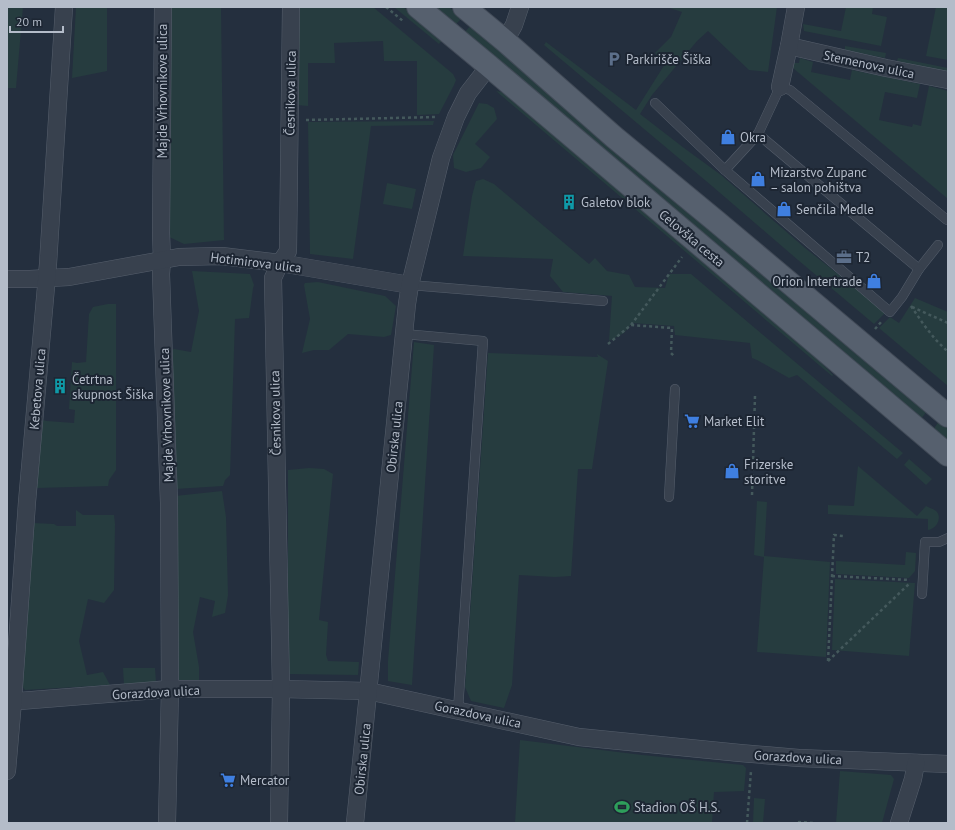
<svg xmlns="http://www.w3.org/2000/svg" width="955" height="830" font-family="'PT Sans',sans-serif">
  <style>
    .green { fill: #263c3f }
    .lines { fill: none; stroke-linecap: round; stroke-linejoin: round }
    .service-casing { stroke: #565f6c; stroke-width: 10 }
    .minor-casing { stroke: #565f6c; stroke-width: 18 }
    .primary-casing { stroke: #414a57; stroke-width: 24 }
    .path { stroke: #44595c; stroke-width: 2.5; stroke-dasharray: 3 3; stroke-linecap: butt }
    .service { stroke: #38414e; stroke-width: 9 }
    .minor { stroke: #38414e; stroke-width: 17 }
    .primary { stroke: #56606e; stroke-width: 22 }
    .labels { text-anchor: middle; stroke-width: 4; stroke-linejoin: round; paint-order: stroke }
    .poi-label { font-size: 13px; fill: #b4bcc9; stroke: #1d2633; text-anchor: start }
    .street-label { font-size: 13px; fill: #b4bcc9; stroke: #1d2633 }
  </style>
  <rect width="100%" height="100%" fill="#242f3e"/>
  <g class="green">
    <path d="M7 7H23L16 88H7Z"/>
    <path d="M76 7H107V71L72 78Z"/>
    <path d="M163 7H221L224 240 184 244 161 233Z"/>
    <path d="M297 7H373L453 74 456 80 454 85 439 114 417 115V61H384L383 41 334 43 335 63H308V106L297 105Z"/>
    <path d="M394 7H403L443 39 439 44Z"/>
    <path d="M433 7H449L462 18 455 25Z"/>
    <path d="M667 7H777L768 72 749 70 708 31 697 41 652 95 640 114 684 148 721 175 805 248 886 312 874 324 798 260 712 186 544 45 546 42 636 110 665 64 655 53 671 37 682 12Z"/>
    <path d="M846 7H873L872 14 887 17 881 46 804 31 803 24 841 31Z"/>
    <path d="M936 7H948V60L926 56Z"/>
    <path d="M471 25 927 411 921 419 464 33Z"/>
    <path d="M845 46 886 53 885 58 845 50Z"/>
    <path d="M800 58 813 62 811 72 850 80 852 70 920 84 917 98 885 92 879 120 912 127 913 124 921 126 929 86 948 91V199L793 68V65L794 63H799Z"/>
    <path d="M898 58 948 68V72L897 61Z"/>
    <path d="M496 91 506 93 812 353 833 375 832 376Z"/>
    <path d="M479 103 487 104 494 108 497 119 475 144 490 157 481 168 466 172 454 168 453 155Z"/>
    <path d="M434 121 433 125 371 126 353 259 310 254 308 122Z"/>
    <path d="M483 179 494 184 589 264 595 258 607 271 629 275 635 287 665 288 669 274H691L903 453 897 459 797 375 789 378 757 360 752 358 750 343 675 335 674 326 632 323 624 333 609 341 612 296 563 292 550 276 553 259 463 256 472 196 476 181Z"/>
    <path d="M387 183 416 189 412 209 383 204Z"/>
    <path d="M192 271 250 274 254 285 253 288 249 318 235 319 230 475 225 480 223 486 175 489 170 351 174 349 191 352 199 311Z"/>
    <path d="M318 282 385 296 396 306 391 335 384 337 348 334 329 350H314L302 353 310 319 304 285 305 283Z"/>
    <path d="M915 298 948 312V386L879 328 890 317 899 323Z"/>
    <path d="M108 304H116V470L109 480 108 486 37 488V485L42 420 47 421 74 423 75 410 69 409 72 362 77 363 86 362 89 314 93 307Z"/>
    <path d="M414 342 434 345 412 685 388 681V661Z"/>
    <path d="M488 353 598 357 597 354 608 361 592 469H578L571 576 555 577 519 575 512 685 504 708 471 701 465 687Z"/>
    <path d="M939 421 948 429V442L933 430Z"/>
    <path d="M909 459 932 479 926 485 904 465Z"/>
    <path d="M858 466 917 516 926 506C929 508 935 509 937 512 942 519 936 529 928 530V519L828 514V505L854 506Z"/>
    <path d="M309 468 324 469 333 474 319 620 328 622 326 655 328 661 359 662 358 675 288 674V470Z"/>
    <path d="M222 491 226 517 228 595 225 613 212 617 215 601 200 597 193 632 199 667V680H177L175 496Z"/>
    <path d="M757 501 767 502 764 556 830 562 826 657 757 652 764 557 754 555Z"/>
    <path d="M76 510 83 515H114L115 524 114 590 104 603 88 599 79 641 87 675 103 672 110 685 25 690 22 686 33 523 54 524 57 526H76Z"/>
    <path d="M906 552 916 553 915 571 909 578 836 574V561L905 565Z"/>
    <path d="M835 579 915 583 909 656 832 650Z"/>
    <path d="M123 668H155L156 682 124 685Z"/>
    <path d="M520 740 642 755 743 765 746 768 744 791 714 792 712 823H515Z"/>
    <path d="M840 771 891 775 894 779 882 823H836Z"/>
    <path d="M754 798 765 799 763 823H753Z"/>
  </g>
  <g class="lines">
    <g class="service-casing">
      <g id="service">
        <path d="M655 103 725 170 758 134 780 87 790 90 947 220"/>
        <path d="M758 134 919 269 938 245"/>
        <path d="M725 170 890 312 902 297 919 269"/>
        <path d="M410 285 603 301"/>
        <path d="M404 334 483 341 458 710"/>
        <path d="M669 497 675 389"/>
        <path d="M922 594 925 542H939L948 538"/>
      </g>
    </g>
    <g class="minor-casing">
      <g id="minor">
        <path d="M163 7 161 233 162 260 161 274 169 503 170 689 167 823"/>
        <path d="M505 41 514 25 520 7"/>
        <path d="M789 46 886 68 948 80"/>
        <path d="M780 87 789 46 796 7"/>
        <path d="M7 279H30L69 277 179 257 222 256 280 263 410 285"/>
        <path d="M7 702 170 689H281L368 691 579 737 740 753 799 758 948 764"/>
        <path d="M7 771 13 701 27 502 48 264 64 7"/>
        <path d="M279 823 281 689 273 278 280 263 288 251 291 7"/>
        <path d="M355 823 407 304 410 285 441 158 456 117 468 93 489 66"/>
        <path d="M899 823 913 779 916 763"/>
      </g>
    </g>
    <g class="primary-casing">
      <g id="primary">
        <path d="M418 7 489 66 948 455"/>
        <path d="M464 7 505 41 614 137 717 222 948 416"/>
      </g>
    </g>
    <g class="path">
      <path d="M386 7 403 21"/>
      <path d="M306 120 437 117"/>
      <path d="M911 306 924 325 935 339 948 352"/>
      <path d="M912 307 948 323"/>
      <path d="M631 325 682 257"/>
      <path d="M875 329 882 321"/>
      <path d="M608 344 631 325 672 328 671 353 675 357"/>
      <path d="M752 495 755 396"/>
      <path d="M832 576 910 580"/>
      <path d="M828 661 834 535 843 536"/>
      <path d="M828 661 910 583"/>
      <path d="M747 823 751 771"/>
      <path d="M799 823V822L813 823"/>
    </g>
    <use href="#service" class="service"/>
    <use href="#minor" class="minor"/>
    <use href="#primary" class="primary"/>
  </g>
  <defs>
    <g id="parking-bare" transform="scale(1.2)"><path d="M-3.5-5.5H1a3.5 3.5 0 0 1 0 7H-1V5.5H-3.5ZM-1-3.4V-.6H.8a1.4 1.4 0 0 0 0-2.8Z" fill="#5c6f8a" stroke="#1d2633" stroke-width="2.5" paint-order="stroke"/></g>
    <g id="shop-bare" transform="scale(1.2)"><path d="M-5-2.5h2.3a2.7 3.5 0 0 1 5.4 0H5L5.5 6h-11ZM-1.5-2.5h3a1.5 2.3 0 0 0-3 0Z" fill="#3f7fe0" stroke="#1d2633" stroke-width="2.5" paint-order="stroke"/></g>
    <g id="building-bare" transform="scale(1.2)"><path d="M-4-6H4V6H1V3H-1V6H-4ZM-2.5-4.3h1.7v1.8h-1.7ZM.8-4.3h1.7v1.8H.8ZM-2.5-1h1.7V.8h-1.7ZM.8-1h1.7V.8H.8Z" fill="#0f9aa8" stroke="#1d2633" stroke-width="2.5" paint-order="stroke"/></g>
    <g id="office-bare" transform="scale(1.2)"><path d="M-6-3h4V-5.5h4V-3h4V5H-6ZM-1-4.5V-3h2v-1.5ZM-6 0V1H6V0Z" fill="#5c6f8a" stroke="#1d2633" stroke-width="2.5" paint-order="stroke"/></g>
    <g id="supermarket-bare" transform="scale(1.2)"><path d="M-6-5.5h2.5l.6 2H6L4.5 2H-2.5L-4.4-4H-6ZM-1.5 3.2a1.3 1.3 0 1 0 .1 0ZM3 3.2a1.3 1.3 0 1 0 .1 0Z" fill="#3f7fe0" stroke="#1d2633" stroke-width="2.5" paint-order="stroke"/></g>
    <g id="stadium-bare" transform="scale(1.2)"><path d="M0-5a6.5 5 0 1 0 0 10a6.5 5 0 1 0 0-10ZM-3.5-1.8h7v3.6h-7Z" fill="#2e9e5b" stroke="#1d2633" stroke-width="2.5" paint-order="stroke"/></g>
  </defs>
  <g fill-rule="evenodd">
    <use href="#parking-bare" x="614" y="59"/>
    <use href="#shop-bare" x="728" y="137"/>
    <use href="#shop-bare" x="758" y="179"/>
    <use href="#building-bare" x="569" y="202"/>
    <use href="#shop-bare" x="784" y="209"/>
    <use href="#office-bare" x="844" y="257"/>
    <use href="#shop-bare" x="874" y="281"/>
    <use href="#building-bare" x="60" y="386"/>
    <use href="#supermarket-bare" x="692" y="421"/>
    <use href="#shop-bare" x="732" y="471"/>
    <use href="#supermarket-bare" x="228" y="780"/>
    <use href="#stadium-bare" x="622" y="807"/>
  </g>
  <g class="labels">
    <g class="poi-label">
      <text x="626" y="64">Parkirišče Šiška</text>
      <text x="740" y="142">Okra</text>
      <text x="770" y="177">Mizarstvo Zupanc<tspan x="770" dy="15">– salon pohištva</tspan></text>
      <text x="581" y="207">Galetov blok</text>
      <text x="796" y="214">Senčila Medle</text>
      <text x="856" y="262">T2</text>
      <text x="862" y="286" text-anchor="end">Orion Intertrade</text>
      <text x="72" y="384">Četrtna<tspan x="72" dy="15">skupnost Šiška</tspan></text>
      <text x="704" y="426">Market Elit</text>
      <text x="744" y="469">Frizerske<tspan x="744" dy="15">storitve</tspan></text>
      <text x="240" y="785">Mercator</text>
      <text x="634" y="812">Stadion OŠ H.S.</text>
    </g>
    <g class="street-label">
      <text transform="translate(869 64) rotate(12)" y="5">Sternenova ulica</text>
      <text transform="translate(162 91) rotate(-90)" y="5">Majde Vrhovnikove ulica</text>
      <text transform="translate(290 93) rotate(-89)" y="5">Česnikova ulica</text>
      <text transform="translate(692 238) rotate(40)" y="5">Celovška cesta</text>
      <text transform="translate(256 262) rotate(7)" y="5">Hotimirova ulica</text>
      <text transform="translate(37 389) rotate(-85)" y="5">Kebetova ulica</text>
      <text transform="translate(275 413) rotate(-91)" y="5">Česnikova ulica</text>
      <text transform="translate(166 415) rotate(-92)" y="5">Majde Vrhovnikove ulica</text>
      <text transform="translate(394 437) rotate(-84)" y="5">Obirska ulica</text>
      <text transform="translate(156 692) rotate(-3)" y="5">Gorazdova ulica</text>
      <text transform="translate(478 714) rotate(12)" y="5">Gorazdova ulica</text>
      <text transform="translate(798 757) rotate(3)" y="5">Gorazdova ulica</text>
      <text transform="translate(362 759) rotate(-84)" y="5">Obirska ulica</text>
    </g>
  </g>
  <rect width="955" height="830" fill="none" stroke="#b4bcc9" stroke-width="16"/>
  <path d="M10 26v6h53v-6" fill="none" stroke="#b4bcc9" stroke-width="2"/>
  <text x="16" y="26" font-size="12" fill="#b4bcc9" stroke="#1d2633" stroke-width="3" paint-order="stroke">20 m</text>
</svg>
